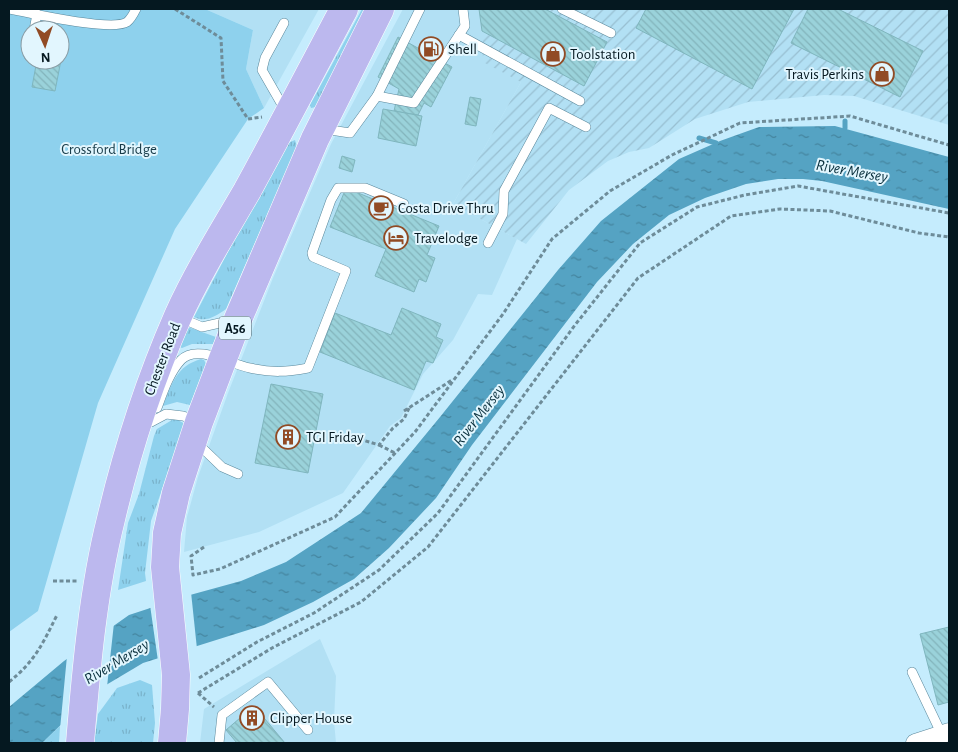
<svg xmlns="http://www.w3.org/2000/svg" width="958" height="752" font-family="'Alegreya Sans',sans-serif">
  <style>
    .built { fill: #b2e0f4 }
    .industrial { fill: url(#industrial-furrows) }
    .grass { fill: url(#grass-tufts) }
    .park { fill: #8ed1ed; fill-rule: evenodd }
    .water { fill: url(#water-ripples) }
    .pier { fill: #c5ecfd }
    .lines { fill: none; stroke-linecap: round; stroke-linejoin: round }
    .stream { stroke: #55a3c3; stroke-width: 5 }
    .building { fill: url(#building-back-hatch); stroke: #7fb6be }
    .service-casing { stroke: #59879b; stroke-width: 10 }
    .minor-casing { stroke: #59879b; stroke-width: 19 }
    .trunk-casing { stroke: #fff; stroke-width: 29 }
    .path { stroke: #6e8c99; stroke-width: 3; stroke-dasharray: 4 2.5; stroke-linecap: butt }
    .service { stroke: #fff; stroke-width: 9 }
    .minor { stroke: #fff; stroke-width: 18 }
    .trunk { stroke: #bcb8ee; stroke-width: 28 }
    .labels { text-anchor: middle; stroke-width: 4; stroke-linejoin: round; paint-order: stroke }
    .shield { fill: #e2f6fe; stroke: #475b63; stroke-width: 1 }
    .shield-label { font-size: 14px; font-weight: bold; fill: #051820 }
    .poi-label { font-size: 15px; fill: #051820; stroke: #e2f6fe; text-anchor: start }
    .park-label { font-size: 15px; fill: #173b49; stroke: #e2f6fe }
    .street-label { font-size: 15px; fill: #051820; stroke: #e2f6fe }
    .water-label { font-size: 16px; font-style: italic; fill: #092f3c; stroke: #e2f6fe }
  </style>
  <defs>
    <pattern id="industrial-furrows" width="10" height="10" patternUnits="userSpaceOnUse" patternTransform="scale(1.25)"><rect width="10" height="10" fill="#b2e0f4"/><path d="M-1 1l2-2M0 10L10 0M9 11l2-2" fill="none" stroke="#98bfd1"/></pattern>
    <pattern id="grass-tufts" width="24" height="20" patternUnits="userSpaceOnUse" patternTransform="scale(1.25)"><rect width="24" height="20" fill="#8ed1ed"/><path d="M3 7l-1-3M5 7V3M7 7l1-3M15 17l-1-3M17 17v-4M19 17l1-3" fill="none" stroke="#79b3cb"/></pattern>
    <pattern id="water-ripples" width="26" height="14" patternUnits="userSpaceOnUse" patternTransform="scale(1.25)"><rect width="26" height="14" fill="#55a3c3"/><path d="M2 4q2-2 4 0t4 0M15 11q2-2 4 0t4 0" fill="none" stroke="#44849e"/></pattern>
    <pattern id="building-back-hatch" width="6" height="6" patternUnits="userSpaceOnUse" patternTransform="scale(1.25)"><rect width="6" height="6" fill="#9ad2da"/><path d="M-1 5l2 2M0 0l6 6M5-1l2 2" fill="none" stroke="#83b4bb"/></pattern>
  </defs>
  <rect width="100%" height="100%" fill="#c5ecfd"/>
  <g class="built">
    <path d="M205 9H319L264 108 246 69 253 30Z"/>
    <path d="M403 9H479L482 31 521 82 453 204 517 239 492 295 478 294 453 340 423 374 401 418 390 426 343 493 259 532 184 552 187 517 198 477 228 393 273 278 331 144Z"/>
    <path d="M320 639 336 676 334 721 336 743H200L204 709Z"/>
  </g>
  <path class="industrial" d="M479 9H949V125L854 96 824 95 748 102 695 119 649 148 629 152 608 161 569 190 526 244 453 204 521 82 483 62 482 31Z"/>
  <g class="grass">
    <path d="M362 9H370L316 107 311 108 310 105Z"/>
    <path d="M295 140 297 147 226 309C216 316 206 323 194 317L242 225 288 143Z"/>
    <path d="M188 327 216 337 213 344H192L182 348 179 347Z"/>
    <path d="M201 359 204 360 206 364 190 405 177 402 163 406C172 384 176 366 201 359Z"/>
    <path d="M172 420H178L185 424 151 521 145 573 146 581 118 590 128 523 139 494 154 436 157 429Z"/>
    <path d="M140 680 152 685 155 723 153 743H94L98 714 117 688Z"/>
    <path d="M60 726 59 743H42Z"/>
  </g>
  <path class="park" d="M9 9H205L253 30 246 69 264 108 248 119 175 229 98 403 38 611 9 632ZM30 30H60V60H30Z"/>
  <path class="water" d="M835 126 949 157V209L822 181 803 179H778L746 184 705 198 669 215 633 244 597 282 472 445 436 498 389 548 354 579 313 602 264 625 143 663 96 691 42 743H9V707L64 661 129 615 190 595 241 581 286 562 361 513 440 417 558 270 601 221 679 159 720 141 759 127Z"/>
  <g class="pier">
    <path d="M191 592 197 649 158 661 150 605Z"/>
    <path d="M114 623 107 687 98 693 60 729 67 656Z"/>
  </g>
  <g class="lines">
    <g class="stream">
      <path d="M845 128V121"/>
      <path d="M699 138 716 143"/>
    </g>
  </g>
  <g class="building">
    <path d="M479 9H545L607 42 584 86 482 31Z"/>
    <path d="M646 9H794L752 89 636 28Z"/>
    <path d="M808 9H838L923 51 900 97 791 43Z"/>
    <path d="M398 37 452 67 431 107 424 103 418 115 394 111 399 89 378 77Z"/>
    <path d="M60 55H62L55 91 32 87 37 60H60Z"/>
    <path d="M470 97 481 99 476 126 465 124Z"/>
    <path d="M383 109 422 116 416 146 378 138Z"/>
    <path d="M342 156 355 160 352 172 339 168Z"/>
    <path d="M346 188 439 226 427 255 435 258 426 282 419 279 414 292 375 276 386 249 330 227Z"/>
    <path d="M402 308 441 324 436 337 443 340 433 363 426 361 414 390 320 352 335 313 391 335Z"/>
    <path d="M271 384 323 394 308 473 255 463Z"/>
    <path d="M949 627V702L938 705 920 634Z"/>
    <path d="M254 706 285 743H237L226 730Z"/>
  </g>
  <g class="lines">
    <g class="service-casing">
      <g id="service">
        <path d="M10 9C31 13 111 32 127 22 131 19 134 13 136 9"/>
        <path d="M562 9 611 33"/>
        <path d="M284 23 265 58 262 70 285 110"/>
        <path d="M34 30 37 14"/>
        <path d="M459 35 580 101"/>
        <path d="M29 56 30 51"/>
        <path d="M377 96 414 103 465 26 463 9"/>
        <path d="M324 129 350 133 377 96 420 9"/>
        <path d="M488 243 503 214 504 191 549 108 586 127"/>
        <path d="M181 318 202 327 233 320"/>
        <path d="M157 408C163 392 169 373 181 360 197 343 232 365 250 368 272 373 287 372 308 368L346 271 313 257 312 253 331 200 338 188H365L404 204"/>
        <path d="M151 422 166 414 183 416 198 421"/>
        <path d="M197 443 222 467 238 474"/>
        <path d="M912 672 942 735"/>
        <path d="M219 743 222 715 268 682 308 730"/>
      </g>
    </g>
    <g class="minor-casing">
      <path id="minor" d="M915 743 949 732"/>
    </g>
    <g class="trunk-casing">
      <g id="trunk">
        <path d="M80 743C86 671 93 590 111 519 127 451 150 380 178 316 198 272 223 232 247 191 280 131 312 69 344 9"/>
        <path d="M172 743 175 709 176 675 165 567 167 533 176 493 199 422 238 319 315 139 380 9"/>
      </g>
    </g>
    <g class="path">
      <path d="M175 9 221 38 223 81 248 119 262 117"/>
      <path d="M404 411 452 380"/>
      <path d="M353 437 379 445 393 428 404 419 409 408"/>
      <path d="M379 445 395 453"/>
      <path d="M204 547 191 556 193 575 220 569 335 517 415 432 503 314 552 239 610 191 672 155 740 123 850 116 949 145"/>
      <path d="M53 581H78"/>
      <path d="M199 678 257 642 314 613 379 570 438 513 575 325 640 243 697 207 745 195 798 186 949 213"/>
      <path d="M9 682C35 661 42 645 57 615"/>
      <path d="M198 693 272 648 361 602 428 547 638 278 731 216 780 209 830 211 919 233 949 237"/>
      <path d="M198 693 214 707"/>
    </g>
    <use href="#service" class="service"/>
    <use href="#minor" class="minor"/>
    <use href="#trunk" class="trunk"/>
  </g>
  <defs>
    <g id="fuel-ring" transform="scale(1.25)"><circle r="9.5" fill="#e2f6fe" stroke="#914b25" stroke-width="1.5"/><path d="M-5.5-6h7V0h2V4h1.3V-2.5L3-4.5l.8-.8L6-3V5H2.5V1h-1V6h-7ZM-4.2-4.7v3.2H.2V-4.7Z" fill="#914b25"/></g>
    <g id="shop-ring" transform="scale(1.25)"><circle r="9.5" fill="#e2f6fe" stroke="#914b25" stroke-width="1.5"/><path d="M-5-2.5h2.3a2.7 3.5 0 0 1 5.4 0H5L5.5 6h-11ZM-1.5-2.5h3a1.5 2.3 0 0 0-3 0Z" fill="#914b25"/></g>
    <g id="cafe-ring" transform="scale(1.25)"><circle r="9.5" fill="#e2f6fe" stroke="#914b25" stroke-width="1.5"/><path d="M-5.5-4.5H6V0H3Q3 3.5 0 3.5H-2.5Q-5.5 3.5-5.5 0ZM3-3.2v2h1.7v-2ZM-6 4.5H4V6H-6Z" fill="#914b25"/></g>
    <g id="hotel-ring" transform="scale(1.25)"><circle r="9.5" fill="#e2f6fe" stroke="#914b25" stroke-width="1.5"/><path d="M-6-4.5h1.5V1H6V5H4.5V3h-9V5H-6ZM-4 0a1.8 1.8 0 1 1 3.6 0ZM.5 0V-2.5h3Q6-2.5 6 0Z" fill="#914b25"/></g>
    <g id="building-ring" transform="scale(1.25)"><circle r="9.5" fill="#e2f6fe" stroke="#914b25" stroke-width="1.5"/><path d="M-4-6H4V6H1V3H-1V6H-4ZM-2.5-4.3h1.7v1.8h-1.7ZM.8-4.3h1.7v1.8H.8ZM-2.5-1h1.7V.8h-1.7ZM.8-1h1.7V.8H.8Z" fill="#914b25"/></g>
  </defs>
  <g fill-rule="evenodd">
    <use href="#fuel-ring" x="431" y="49"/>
    <use href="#shop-ring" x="553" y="54"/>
    <use href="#shop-ring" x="882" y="74"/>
    <use href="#cafe-ring" x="381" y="208"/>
    <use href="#hotel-ring" x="396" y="238"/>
    <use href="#building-ring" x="288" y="437"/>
    <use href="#building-ring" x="252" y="718"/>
  </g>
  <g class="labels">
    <rect class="shield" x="219" y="316.5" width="32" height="23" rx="4"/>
    <g class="shield-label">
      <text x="235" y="333">A56</text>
    </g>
    <g class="poi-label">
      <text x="448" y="54">Shell</text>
      <text x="570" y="59">Toolstation</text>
      <text x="864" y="79" text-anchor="end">Travis Perkins</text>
      <text x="398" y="213">Costa Drive Thru</text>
      <text x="414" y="243">Travelodge</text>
      <text x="306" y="442">TGI Friday</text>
      <text x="270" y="723">Clipper House</text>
    </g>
    <g class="park-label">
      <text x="109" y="154">Crossford Bridge</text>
    </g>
    <g class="street-label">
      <text transform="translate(162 359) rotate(-69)" y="5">Chester Road</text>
    </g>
    <g class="water-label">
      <text transform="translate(852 170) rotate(10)" y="6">River Mersey</text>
      <text transform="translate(478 415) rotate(-52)" y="6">River Mersey</text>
      <text transform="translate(116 661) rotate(-31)" y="6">River Mersey</text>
    </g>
  </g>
  <rect width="958" height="752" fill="none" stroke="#051820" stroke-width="20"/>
  <g transform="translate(45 45) rotate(177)"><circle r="24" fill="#e2f6fe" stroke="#8a9da5"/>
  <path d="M0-4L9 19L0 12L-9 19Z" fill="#914b25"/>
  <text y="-8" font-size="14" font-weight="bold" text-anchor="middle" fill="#051820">N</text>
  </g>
</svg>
